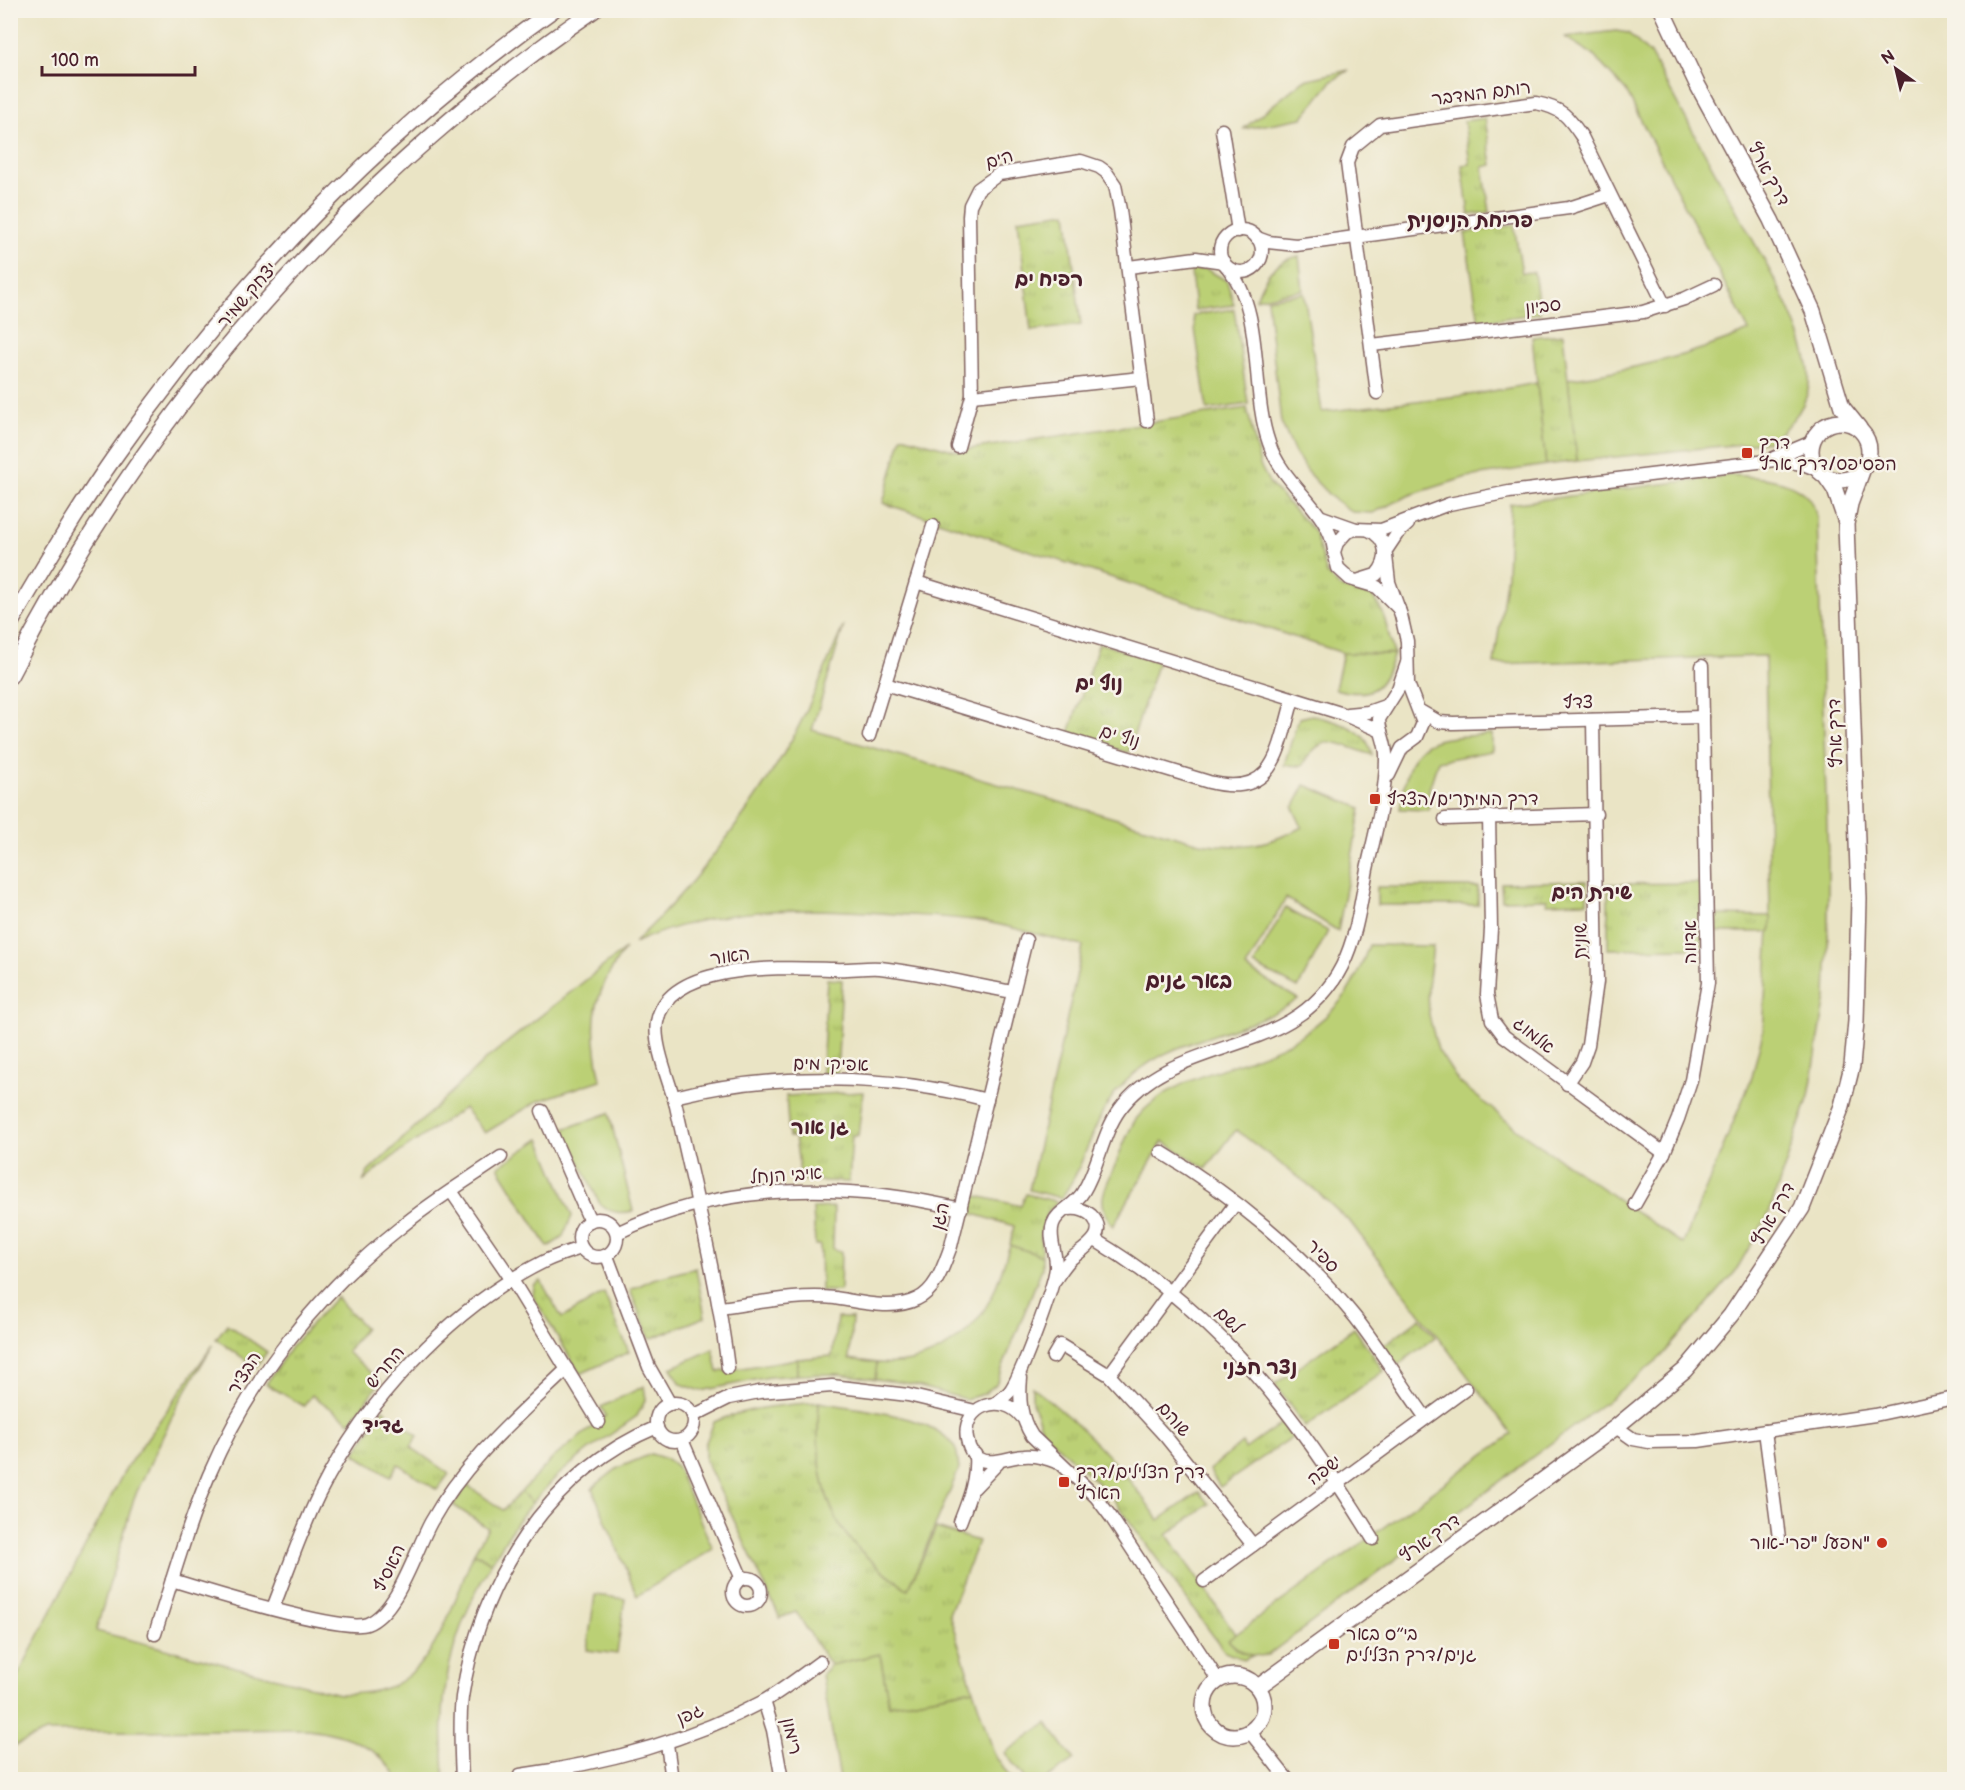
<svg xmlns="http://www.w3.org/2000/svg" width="1965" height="1790" font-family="'Balsamiq Sans','Playpen Sans Hebrew',sans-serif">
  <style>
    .grass { fill: #bbd074; stroke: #827850; stroke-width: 1.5 }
    .park { fill: url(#park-tufts); stroke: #827850; stroke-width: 1.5 }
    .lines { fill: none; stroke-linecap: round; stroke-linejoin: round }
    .minor-casing { stroke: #826461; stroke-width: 15 }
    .major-casing { stroke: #826461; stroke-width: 18 }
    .minor { stroke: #fff; stroke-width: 12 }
    .major { stroke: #fff; stroke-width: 15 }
    .rail-casing { stroke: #4a1f2b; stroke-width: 5 }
    .rail { stroke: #f7f3e8; stroke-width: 3; stroke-dasharray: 9; stroke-linecap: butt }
    .poi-dot { fill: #c8321e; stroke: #f7f3e8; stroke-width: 2 }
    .labels { text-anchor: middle; stroke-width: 5; stroke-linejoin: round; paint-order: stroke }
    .street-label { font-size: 18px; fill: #4a1f2b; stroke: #f7f3e8 }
    .poi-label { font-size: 18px; fill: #4a1f2b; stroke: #f7f3e8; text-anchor: start }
    .neighbourhood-label { font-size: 20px; font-weight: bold; fill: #4a1f2b; stroke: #f7f3e8 }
    .quarter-label { font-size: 21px; font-weight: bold; fill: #4a1f2b; stroke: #f7f3e8 }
  </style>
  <defs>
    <pattern id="park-tufts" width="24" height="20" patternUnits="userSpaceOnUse" patternTransform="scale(1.5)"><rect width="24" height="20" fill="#bbd074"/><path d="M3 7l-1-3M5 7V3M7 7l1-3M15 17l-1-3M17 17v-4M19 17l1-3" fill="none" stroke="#a2b265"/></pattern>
  </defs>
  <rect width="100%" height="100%" fill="#f7f3e8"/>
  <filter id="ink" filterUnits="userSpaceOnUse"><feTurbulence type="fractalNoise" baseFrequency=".0167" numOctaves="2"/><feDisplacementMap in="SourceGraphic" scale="12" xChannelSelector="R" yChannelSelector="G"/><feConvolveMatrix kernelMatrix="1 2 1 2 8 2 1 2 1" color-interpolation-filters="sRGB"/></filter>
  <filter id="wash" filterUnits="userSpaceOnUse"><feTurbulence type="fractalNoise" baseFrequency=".008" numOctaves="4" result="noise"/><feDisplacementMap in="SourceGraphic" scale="24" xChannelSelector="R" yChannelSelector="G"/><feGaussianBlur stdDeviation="1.35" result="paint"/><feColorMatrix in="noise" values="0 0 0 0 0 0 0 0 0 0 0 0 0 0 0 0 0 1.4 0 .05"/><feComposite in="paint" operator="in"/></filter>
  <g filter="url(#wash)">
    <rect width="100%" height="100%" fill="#eae4c5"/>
    <g class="grass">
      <path d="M1616 31 1628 33 1650 54C1681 110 1712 166 1743 222 1766 265 1803 323 1809 372 1812 403 1792 423 1771 441L1577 461 1568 379C1633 369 1688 357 1749 331L1626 91 1592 54 1565 37Z"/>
      <path d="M1349 70 1332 81 1302 118 1243 129 1304 80Z"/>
      <path d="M1304 293 1322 412 1476 394 1537 383 1546 465 1467 477 1410 495 1373 513 1352 512 1330 496 1310 475 1295 453 1281 422 1267 299Z"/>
      <path d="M1234 309 1248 404 1207 410 1193 315Z"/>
      <path d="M1731 475C1764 478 1810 478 1817 518L1828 858V943L1826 997 1809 1096 1769 1213 1735 1272 1661 1357 1606 1402 1268 1655C1251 1658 1240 1652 1228 1640L1512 1434 1351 1223 1314 1189 1236 1130 1206 1169 1163 1141 1113 1226C1096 1202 1103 1192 1114 1168 1121 1152 1127 1131 1137 1118 1174 1071 1254 1068 1303 1034 1341 1008 1354 988 1369 945L1433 946 1428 987 1429 1016 1438 1050 1458 1081 1519 1131 1683 1244 1752 1077 1763 1031 1770 912 1765 656 1494 664 1507 574 1510 504Z"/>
      <path d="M844 625 812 730 1200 843C1239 849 1268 846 1302 827L1293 808 1305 785 1361 808 1338 931 1286 898 1246 968 1298 999C1239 1039 1165 1033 1116 1092 1091 1123 1086 1166 1061 1198L1029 1190 1083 946C1049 938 1015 927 981 921 952 917 923 916 894 914 806 907 717 905 634 943 691 888 743 821 784 753 808 713 825 667 844 625Z"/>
      <path d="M1343 653 1394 654C1382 690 1372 699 1335 689Z"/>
      <path d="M1492 734V751L1438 761 1429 789V810L1400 809C1411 736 1423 739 1492 734Z"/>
      <path d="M1285 908 1328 931 1298 988 1254 965Z"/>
      <path d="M625 949C591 995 589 1025 601 1080L538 1101 485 1133 464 1108 390 1159 363 1182 368 1172 485 1060Z"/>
      <path d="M609 1113 633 1211C620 1214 610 1213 600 1204L564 1129Z"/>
      <path d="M540 1139 572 1216 562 1238 548 1247 498 1167Z"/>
      <path d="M1010 1245 1042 1256V1268L996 1384 984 1394 965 1399 906 1383 875 1379 877 1363C925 1367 969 1341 991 1298 999 1282 1004 1262 1010 1245Z"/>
      <path d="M213 1345 178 1404 134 1498 96 1631 339 1694C362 1694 390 1692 409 1675 443 1647 457 1592 474 1552L491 1563C469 1602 450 1647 445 1692 441 1721 443 1751 444 1779H398C380 1745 343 1733 307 1729L46 1732 11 1747V1689L126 1468Z"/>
      <path d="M713 1349 718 1372 797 1359V1375L769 1377 701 1391 681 1384 671 1368Z"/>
      <path d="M644 1386 646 1399 637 1416 587 1451 556 1477 532 1503 521 1492 553 1458 606 1416 601 1407Z"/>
      <path d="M819 1402C854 1409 939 1414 956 1450 958 1455 958 1464 959 1469L908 1590C886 1572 857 1553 841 1527 818 1491 816 1443 819 1402Z"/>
      <path d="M651 1454 667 1459 676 1466 713 1549 637 1596 592 1488 618 1468Z"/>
      <path d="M595 1595 625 1599 617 1654 587 1650Z"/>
      <path d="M880 1654 889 1705 973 1689 995 1756 1011 1779H840L822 1675 830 1665Z"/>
      <path d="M1047 1723 1074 1760 1046 1779H1025L1005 1753Z"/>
    </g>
    <g class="park">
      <path d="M1485 118 1492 165 1483 167 1490 212 1469 215 1462 165 1470 164 1464 121Z"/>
      <path d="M1067 212 1081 325 1031 331 1018 219Z"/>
      <path d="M1514 225 1522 273 1534 272 1540 313 1479 322 1465 233Z"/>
      <path d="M1299 256 1303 290 1256 299C1264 277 1274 261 1299 256Z"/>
      <path d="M1206 269 1227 281 1234 305 1195 310 1191 271Z"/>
      <path d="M1563 334 1577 461 1546 465 1532 337Z"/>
      <path d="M1247 408 1260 465 1270 484 1314 531 1327 574 1339 587 1372 596 1383 613 1394 654 1343 653 883 503 902 436 956 451Z"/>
      <path d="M1099 643 1158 662 1128 753 1069 733Z"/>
      <path d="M1312 715C1335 722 1367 726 1372 755 1337 744 1323 729 1302 766L1284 765 1297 723 1300 718Z"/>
      <path d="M1587 881V902L1547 903V899L1502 900 1501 883Z"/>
      <path d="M1702 883 1703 948 1608 949V884Z"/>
      <rect x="1377" y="887" width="101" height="18"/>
      <path d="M1717 915 1771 916V932H1717Z"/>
      <path d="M827 979 842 980 837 1075 822 1074Z"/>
      <path d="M863 1092 858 1136H852L849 1182 801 1180 795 1137H789L786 1096Z"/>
      <path d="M1026 1194 1059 1202C1040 1215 1039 1235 1042 1256L1010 1245 1014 1226 970 1213 972 1195 1021 1206Z"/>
      <path d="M834 1207 833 1249 841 1251 840 1291H821L820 1245H815L813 1208Z"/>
      <path d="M696 1268 705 1317 650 1339 630 1290 653 1279Z"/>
      <path d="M541 1281 562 1318 604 1293 629 1352 580 1374 533 1296 534 1286Z"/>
      <path d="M336 1297 365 1328 347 1352 381 1381 350 1422 312 1395 304 1406 266 1384 291 1347Z"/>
      <path d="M837 1318H852L849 1359 877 1363 875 1379 839 1374 797 1375V1359L832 1356Z"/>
      <path d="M1420 1318 1435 1337 1398 1365 1383 1346Z"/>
      <path d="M227 1324 267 1352 256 1367 216 1339Z"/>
      <path d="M1354 1328 1384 1371 1305 1427 1275 1384Z"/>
      <path d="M1032 1387C1083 1425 1123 1468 1159 1520L1199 1492 1209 1504 1167 1535 1236 1634 1228 1640 1239 1651 1252 1656 1244 1660 1225 1652 1111 1496 1043 1432 1032 1402Z"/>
      <path d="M819 1402C816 1443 818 1491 841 1527 856 1552 885 1572 908 1590L936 1528 978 1541 949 1614 973 1689 889 1705 880 1654 830 1665 796 1612 780 1618 705 1459V1445L714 1422C747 1407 784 1405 819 1402Z"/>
      <path d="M383 1409 418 1436 411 1447 449 1474 437 1490 398 1464 390 1477 355 1454Z"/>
      <path d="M1283 1422 1295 1435 1220 1487 1209 1470 1242 1443 1245 1449Z"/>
      <path d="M467 1485 503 1510 521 1492 532 1503 516 1523 491 1563 474 1552 488 1528 453 1505Z"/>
    </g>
  </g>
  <g filter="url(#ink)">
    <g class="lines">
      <g class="minor-casing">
        <g id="minor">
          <path d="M1222 130 1238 231"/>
          <circle cx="1241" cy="251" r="21"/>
          <path d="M1257 238 1268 242 1296 245 1569 208 1609 195"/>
          <path d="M1129 267 1196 258 1224 262"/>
          <path d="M1228 268C1265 312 1250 390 1269 443 1283 486 1329 509 1334 550"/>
          <path d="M1372 345 1643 312 1684 299 1714 285"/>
          <path d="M1377 393 1347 163 1353 147 1380 125 1536 103C1562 108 1568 116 1582 137L1665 306"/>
          <path d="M972 396 1141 378"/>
          <path d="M958 447 972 396 969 216 970 205 978 189 999 174 1081 161 1099 167 1106 172 1115 185 1120 210 1147 421"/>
          <path d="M1774 458 1812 442"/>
          <path d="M1322 517 1356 529"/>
          <path d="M1385 552 1397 534 1408 524"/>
          <path d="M1386 556 1389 582 1401 615 1407 641 1408 684 1423 723 1417 737 1402 748 1389 775"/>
          <path d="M1360 580 1376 575C1390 560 1388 539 1369 530"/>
          <path d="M916 582 1340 713 1381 731"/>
          <path d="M1399 609 1377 587 1350 579 1338 568 1334 552 1337 543 1347 532 1356 529 1381 530 1449 504 1509 492 1775 460 1803 464 1818 470"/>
          <path d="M885 684 1209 782C1276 799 1278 749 1293 699"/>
          <path d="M1420 711 1439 722 1453 723 1703 717"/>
          <path d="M1347 714 1368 712 1385 706"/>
          <path d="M869 736 933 526"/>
          <path d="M1489 816 1491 929 1487 994 1492 1020 1504 1036 1664 1153"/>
          <path d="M1445 819 1596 814"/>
          <path d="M1567 1084 1582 1062 1588 1045 1597 982 1593 720"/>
          <path d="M674 1097C775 1072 886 1074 987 1100"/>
          <path d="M542 1111 590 1221"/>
          <path d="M1161 1152C1233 1195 1302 1252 1355 1317 1380 1349 1402 1385 1426 1418"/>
          <path d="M451 1191 512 1280 599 1422"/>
          <path d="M1635 1204 1664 1153 1678 1119 1691 1080 1708 983 1702 666"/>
          <circle cx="598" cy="1238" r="19"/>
          <path d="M617 1233C724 1181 848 1182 961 1209"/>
          <path d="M1095 1240C1221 1315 1298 1417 1373 1539"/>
          <path d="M607 1256 649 1367 670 1404"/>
          <path d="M1055 1280C1060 1273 1065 1264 1072 1258 1085 1248 1110 1234 1091 1215 1085 1210 1077 1208 1069 1209"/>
          <path d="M720 1308C757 1303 798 1294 835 1298 861 1302 893 1311 917 1299 937 1290 944 1264 951 1246L1026 940"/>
          <path d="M1053 1357 1060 1345 1109 1375 1166 1437 1253 1545"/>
          <path d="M728 1368C717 1279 695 1193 676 1106 670 1083 653 1044 657 1022 668 960 788 968 834 969 849 970 865 967 880 968 924 973 969 984 1013 992"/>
          <path d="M1109 1375 1235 1204"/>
          <path d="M1021 1378C1019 1399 1020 1417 1032 1436L1096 1497 1111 1517 1218 1680"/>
          <path d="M996 1403C1001 1399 1006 1396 1010 1391 1021 1376 1054 1287 1056 1268 1057 1254 1048 1237 1053 1224 1057 1211 1075 1206 1083 1192 1099 1166 1102 1134 1120 1109 1176 1033 1294 1061 1342 966 1357 936 1361 901 1367 869 1375 833 1386 795 1386 758 1387 744 1379 732 1379 719L1398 689 1407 663"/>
          <circle cx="675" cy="1422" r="19"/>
          <path d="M693 1416 729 1398 759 1392 832 1386 908 1395 975 1411"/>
          <path d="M1022 1417C1002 1391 961 1406 967 1439 974 1476 1006 1456 1024 1456 1035 1455 1046 1458 1056 1462"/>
          <path d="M1616 1427 1633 1439 1649 1442 1698 1441 1875 1415 1954 1398"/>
          <path d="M1765 1431 1779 1538"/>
          <path d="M682 1440 742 1579"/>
          <path d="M974 1488 998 1463"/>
          <path d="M960 1522C969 1499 977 1479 975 1454"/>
          <circle cx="747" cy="1592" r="14"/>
          <path d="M172 1580C204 1590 343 1633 367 1624 398 1612 415 1551 431 1522 465 1461 517 1417 567 1369"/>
          <path d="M1204 1581 1466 1389"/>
          <path d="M273 1608C288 1570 301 1531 319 1494 365 1402 450 1308 543 1262 555 1256 568 1252 581 1248"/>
          <path d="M155 1634C172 1581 187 1527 209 1475 251 1377 318 1293 401 1227 432 1201 468 1180 501 1157"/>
          <path d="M764 1701 773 1730 782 1780"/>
          <path d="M1250 1732 1288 1780"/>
          <path d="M667 1744 672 1780"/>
          <path d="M520 1775C605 1763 687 1742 764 1701 783 1690 802 1675 820 1662"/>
          <path d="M462 1780C461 1753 459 1723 462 1697 480 1582 546 1473 657 1427"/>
        </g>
      </g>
      <g class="major-casing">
        <g id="major">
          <path d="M1662 10 1697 84 1771 220 1813 311 1842 407 1859 428"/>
          <circle cx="1840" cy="451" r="29"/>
          <path d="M1826 477 1835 490 1846 522"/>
          <path d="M10 624C43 568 76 512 113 459 233 287 382 131 553 10"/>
          <path d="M10 676C145 412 349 178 594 10"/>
          <circle cx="1234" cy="1706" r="30"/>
          <path d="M1258 1687 1616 1427 1685 1370 1731 1315 1802 1208 1842 1106 1852 1066 1856 1021 1859 899 1846 524 1850 504 1862 471"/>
        </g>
      </g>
      <use href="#minor" class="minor"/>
      <use href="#major" class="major"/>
      <g class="rail-casing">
        <path id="rail" d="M1952 10 1954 111"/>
      </g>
      <use href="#rail" class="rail"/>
    </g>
  </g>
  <g class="poi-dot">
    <rect x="1741" y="447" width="12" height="12" rx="3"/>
    <rect x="1369" y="793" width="12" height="12" rx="3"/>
    <rect x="1058" y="1476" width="12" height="12" rx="3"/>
    <circle cx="1882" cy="1543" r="6"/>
    <rect x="1328" y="1638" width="12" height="12" rx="3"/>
  </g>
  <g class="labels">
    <g class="street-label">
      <text transform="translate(1481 93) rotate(-7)" y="6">רותם המדבר</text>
      <text transform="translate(999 159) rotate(-18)" y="6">הים</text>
      <text transform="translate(1769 174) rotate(62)" y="6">דרך ארץ</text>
      <text transform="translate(247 295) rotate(-49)" y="6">יצחק שמיר</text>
      <text transform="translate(1543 306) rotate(-7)" y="6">סביון</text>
      <text transform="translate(1578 702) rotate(-1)" y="6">צדף</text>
      <text transform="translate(1835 733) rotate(-92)" y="6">דרך ארץ</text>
      <text transform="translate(1120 736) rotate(17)" y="6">נוף ים</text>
      <text transform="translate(1580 941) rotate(-89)" y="6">שונית</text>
      <text transform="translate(1690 942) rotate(-90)" y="6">אדווה</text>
      <text transform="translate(730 956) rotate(-8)" y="6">האור</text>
      <text transform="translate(1534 1035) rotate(39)" y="6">אלמוג</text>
      <text transform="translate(831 1064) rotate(1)" y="6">אפיקי מים</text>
      <text transform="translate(786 1175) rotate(-4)" y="6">איבי הנחל</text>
      <text transform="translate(1773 1214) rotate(-61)" y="6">דרך ארץ</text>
      <text transform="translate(940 1216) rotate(-75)" y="6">הגן</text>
      <text transform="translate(1323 1256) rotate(46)" y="6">ספיר</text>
      <text transform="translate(1229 1320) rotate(45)" y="6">לשם</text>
      <text transform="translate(385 1367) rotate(-50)" y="6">החריש</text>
      <text transform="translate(244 1373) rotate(-58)" y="6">הבציר</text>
      <text transform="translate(1174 1419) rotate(49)" y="6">שוהם</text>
      <text transform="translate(1324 1470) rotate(-36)" y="6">ישפה</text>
      <text transform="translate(1430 1538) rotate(-36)" y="6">דרך ארץ</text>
      <text transform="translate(389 1568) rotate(-64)" y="6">האסיף</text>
      <text transform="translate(690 1714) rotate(-24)" y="6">גפן</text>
      <text transform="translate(792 1736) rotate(77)" y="6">רימון</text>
    </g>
    <g class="poi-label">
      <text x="1759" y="449">דרך<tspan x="1759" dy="21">הפסיפס/דרך ארץ</tspan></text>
      <text x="1387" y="805">דרך המיתרים/הצדף</text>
      <text x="1076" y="1478">דרך הצלילים/דרך<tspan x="1076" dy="21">הארץ</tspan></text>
      <text x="1870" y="1549" text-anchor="end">מפעל "פרי-אור"</text>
      <text x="1346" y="1640">בי״ס באר<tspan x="1346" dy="21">גנים/דרך הצלילים</tspan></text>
    </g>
    <g class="neighbourhood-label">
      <text x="1470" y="227">פריחת הניסנית</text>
      <text x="1049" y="286">רפיח ים</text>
      <text x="1099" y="690">נוף ים</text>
      <text x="1592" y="899">שירת הים</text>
      <text x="820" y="1134">גן אור</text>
      <text x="1260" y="1374">נצר חזני</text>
      <text x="383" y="1432">גדיד</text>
    </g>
    <g class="quarter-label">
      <text x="1189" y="988">באר גנים</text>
    </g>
  </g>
  <rect width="1965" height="1790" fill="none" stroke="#f7f3e8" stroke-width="36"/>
  <g transform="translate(1896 69) rotate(326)" stroke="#f7f3e8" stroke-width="4.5" paint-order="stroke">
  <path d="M0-4.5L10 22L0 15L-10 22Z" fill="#4a1f2b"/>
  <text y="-9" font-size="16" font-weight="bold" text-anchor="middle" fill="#4a1f2b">N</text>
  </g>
  <path d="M42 66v9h153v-9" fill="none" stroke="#4a1f2b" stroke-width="3"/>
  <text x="51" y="66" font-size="18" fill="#4a1f2b" stroke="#f7f3e8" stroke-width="4.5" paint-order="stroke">100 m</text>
</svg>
